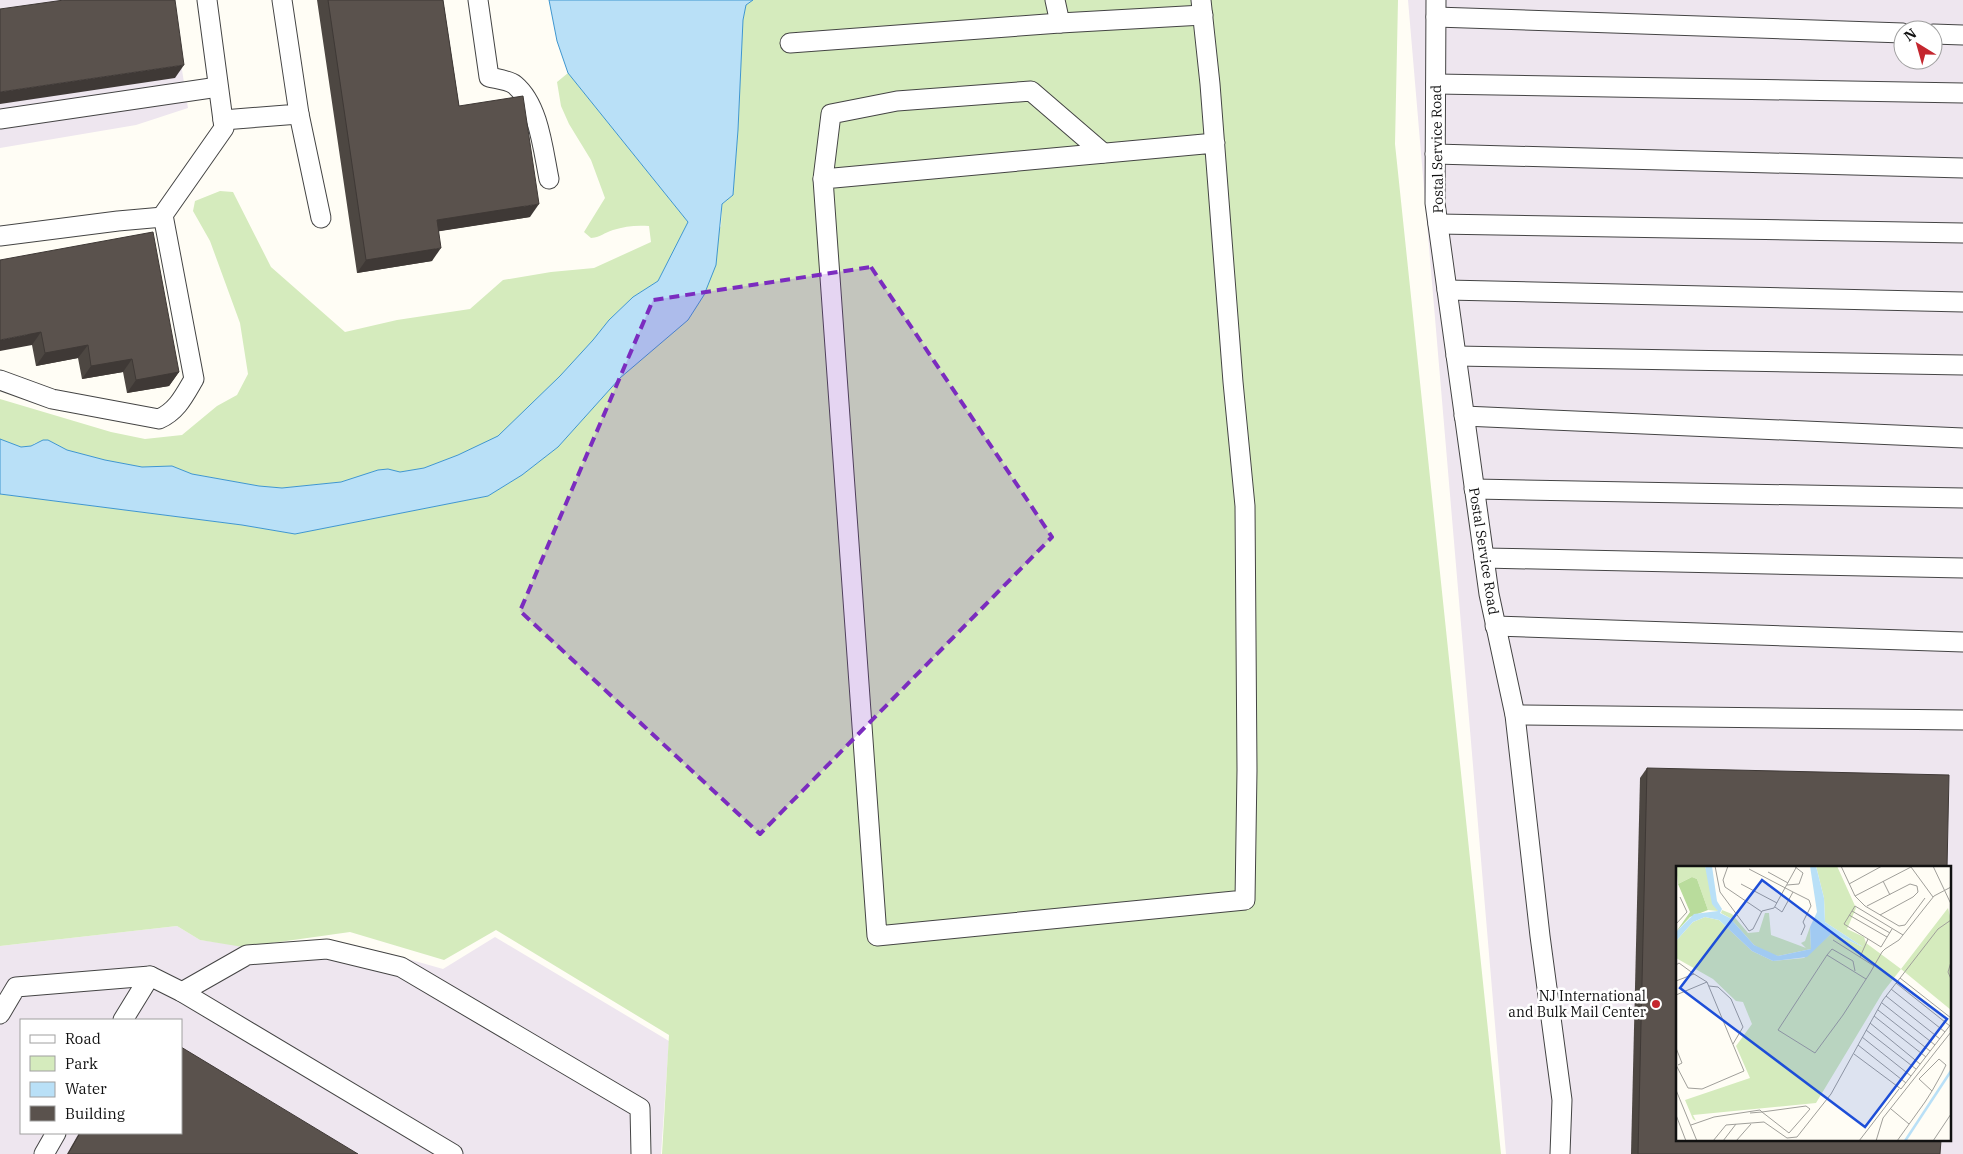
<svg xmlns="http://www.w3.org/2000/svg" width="1963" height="1154" font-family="'IBM Plex Serif',serif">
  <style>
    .industrial { fill: #eee6ef; fill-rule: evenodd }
    .green { fill: #d5ebbd }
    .water { fill: #b9e0f7; stroke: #3f96cf }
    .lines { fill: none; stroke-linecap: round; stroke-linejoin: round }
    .minor-casing { stroke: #444; stroke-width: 21 }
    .minor { stroke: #fff; stroke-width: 19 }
    .wall { fill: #4d4742 }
    .shaded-wall { fill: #3f3936 }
    .building { fill: #5a524d; stroke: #3f3936 }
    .marked { fill: #7b2cbf; fill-opacity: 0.2; stroke: #7b2cbf; stroke-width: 4; stroke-dasharray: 10 6; stroke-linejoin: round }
    .poi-dot { fill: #c4262e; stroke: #fff; stroke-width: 2 }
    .labels { text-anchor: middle; stroke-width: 5; stroke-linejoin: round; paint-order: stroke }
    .street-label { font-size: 14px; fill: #111; stroke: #fff }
    .poi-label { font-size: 14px; fill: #111; stroke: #fff; text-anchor: end }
    .inset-river { fill: none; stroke: #b9e0f7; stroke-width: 2.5 }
    .inset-road { fill: none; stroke: #a09f9a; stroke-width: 1 }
    .view { fill: #1d4ed8; fill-opacity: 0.15; stroke: #1d4ed8; stroke-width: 2.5 }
    .inset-edge { fill: none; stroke: #111; stroke-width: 2.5 }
  </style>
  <rect width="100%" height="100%" fill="#fffdf5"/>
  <g class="industrial">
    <path d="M0 0H171L188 108 136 125 0 148Z"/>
    <path d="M1408 0H1963V1154H1506ZM1903 30H1933V60H1903ZM1677 868H1949V1140H1677Z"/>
    <path d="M177 926 200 940 253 947 380 951 443 969 495 937 669 1041 661 1154H0V946ZM21 1020H181V1133H21Z"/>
  </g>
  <g class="green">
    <path d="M753 0H1398L1395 144 1501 1154H662L669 1035 496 930 444 960 350 932 243 947 200 940 177 926 0 946V494L242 525 295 534 488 496 522 475 558 447 620 378 721 226 722 204 733 195 738 130 743 20 746 5Z"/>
    <path d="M568 73 688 222 658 281 633 297 609 320 593 340 560 376 498 437 458 455 424 468 400 472 388 469 378 470 341 482 282 488 259 486 192 474 172 466 142 467 105 460 67 450 48 440 35 443 31 446 21 447 0 439V399L111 432 145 439 182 435 217 406 237 395 248 374 240 323 210 241 193 211 195 201 220 191 233 192 271 267 345 332 397 320 470 309 503 280 551 272 594 268 651 242 649 226C637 225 625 226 613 230 603 233 602 237 591 238L584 232 605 198 591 160 569 124 561 106 557 82Z"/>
  </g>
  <path class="water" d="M549 0H753L746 5 743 20 738 130 733 195 722 204 716 265 704 295 688 320 620 378 558 447 522 475 488 496 295 534 242 525 0 494V439L21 447 31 446 43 440H48L67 450 105 460 142 467 172 466 192 474 259 486 282 488 341 482 378 470 388 469 400 472 424 468 458 455 498 436 560 376 593 340 609 320 633 297 658 281 688 222 568 73 557 41Z"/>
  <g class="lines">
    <g class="minor-casing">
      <g id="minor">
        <path d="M478 0 489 77C497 79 509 80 515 85 539 105 543 150 549 179"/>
        <path d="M1055 0 1060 23"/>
        <path d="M1201 0 1210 84 1233 382 1245 506 1247 770 1245 900 877 936 823 179 1215 143"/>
        <path d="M1436 0 1435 203 1489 594 1515 715 1540 936 1562 1100 1560 1154"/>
        <path d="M1436 17 1903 33"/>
        <path d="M1933 34 1963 35"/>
        <path d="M790 43 1060 23 1203 15"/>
        <path d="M1436 84 1963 93"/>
        <path d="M299 114 321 218"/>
        <path d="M0 119 218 87"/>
        <path d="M223 120 299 114 282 0"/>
        <path d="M1435 154 1963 168"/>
        <path d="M823 179 831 114 897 101 1031 91 1103 153"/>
        <path d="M1438 224 1963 233"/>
        <path d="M0 236 118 221 163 217"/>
        <path d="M1447 290 1963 302"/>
        <path d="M1456 356 1963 365"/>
        <path d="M0 380 52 399 159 419C177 411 184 396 194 379L163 215 224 128 207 0"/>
        <path d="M1464 416 1963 438"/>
        <path d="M1474 489 1963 498"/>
        <path d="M1484 558 1963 568"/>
        <path d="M1495 626 1963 642"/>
        <path d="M1515 715 1963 720"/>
        <path d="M182 992 247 955 327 949 401 967 640 1108 641 1154"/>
        <path d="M0 1014 16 987 150 976"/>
        <path d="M123 1020 150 976 182 992 453 1154"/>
        <path d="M44 1154 56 1133"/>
      </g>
    </g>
    <use href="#minor" class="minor"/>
  </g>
  <g class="wall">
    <path d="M317 0H443L459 106 530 217 439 231 432 261 357 273Z"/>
    <path d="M0 260 179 372 169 386 127 393 123 372 82 379 78 358 36 366 32 345Z"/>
    <path d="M1647 768 1940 1154H1631L1640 778Z"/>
    <path d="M79 1133H181L358 1154H67Z"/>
  </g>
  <g class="shaded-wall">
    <path d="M184 65 175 78 0 104V92Z"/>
    <path d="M539 204 530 217 428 233 437 220Z"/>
    <path d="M441 248 432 261 357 273 366 260Z"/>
    <path d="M41 332 32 345 0 351V340Z"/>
    <path d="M88 345 78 358 36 366 45 353Z"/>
    <path d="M132 359 123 372 82 379 91 366Z"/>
    <path d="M179 372 169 386 127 393 136 380Z"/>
  </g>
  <g class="building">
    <path d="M64 0H175L184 65 0 92V9Z"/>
    <path d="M328 0H443L459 106 523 96 539 204 437 220 441 248 366 260Z"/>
    <path d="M153 232 179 372 136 380 132 359 91 366 88 345 45 353 41 332 0 340V260Z"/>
    <path d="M1647 768 1949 775 1947 868H1677V1140H1941L1940 1154H1638Z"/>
    <path d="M181 1047 358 1154H68L80 1133H181Z"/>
  </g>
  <path class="marked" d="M871 267 1052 537 760 834 520 611 653 300Z"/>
  <circle class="poi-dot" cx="1656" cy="1004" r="5"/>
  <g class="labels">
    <g class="street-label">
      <text transform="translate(1437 149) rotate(-91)" y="5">Postal Service Road</text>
      <text transform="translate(1484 551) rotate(81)" y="5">Postal Service Road</text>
    </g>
    <g class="poi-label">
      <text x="1646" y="1001">NJ International<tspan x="1646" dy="16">and Bulk Mail Center</tspan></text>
    </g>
  </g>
  <g transform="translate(1676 866)">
    <rect width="275" height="275" fill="#fffdf5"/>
    <path d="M0 0H29L42 45 32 44 21 13 16 11 2 18ZM140 0H161L180 42 171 63 188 71 190 77 225 103 272 42 275 54V144L225 103 207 126 140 237 17 249 20 255 17 253 9 234 74 212 60 180 76 158 67 136 60 135 37 113 0 92V75L17 56 29 51 43 54 76 85 97 95 128 92 156 67 187 81 149 56 148 32ZM46 44 56 48 72 67 83 66 89 47H93L95 69 130 82 125 77 129 75 134 61 135 83 102 90 93 88 78 79 54 52 45 47Z" fill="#d5ebbd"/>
    <path d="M16 11 21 13 32 44 14 51 0 66 14 46 2 18Z" fill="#b9dc9c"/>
    <path d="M29 0H36L41 35 46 43 44 47 54 52 78 79 102 90 135 83 134 61 141 46 134 0H140L148 32 149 56 187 81 156 67 131 91 97 95 76 85 43 54 29 51 17 56 0 75V66L18 48 42 45 36 38Z" fill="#b9e0f7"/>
    <path class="inset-river" d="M229 275 275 205"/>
    <path class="inset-road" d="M39 0 44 26 73 65 77 63 86 45 98 42 121 0M52 0 47 14 49 21 86 46M165 0 179 30M257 0 275 38M73 3 117 26 106 46 99 41M92 6 112 17M207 15 214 29M65 18 101 37M173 18 206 0M111 19 123 18 127 7 118 0M117 26 133 34 135 40 127 56 129 60 125 69M249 32 229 59 223 60 189 40 179 30 235 1 257 31M191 40 234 18 241 20 242 26 237 31 204 49M176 45 214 67M173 49 211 71M0 58 11 46 4 31M216 63 205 81 168 58 179 40 227 69M157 74 198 100M151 89 156 83 177 95 179 105M184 91 192 73M275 96 272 106 275 113M0 99 3 97 18 108M224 112 275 152M190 113 151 89 102 164 139 187 167 149 194 107 206 86 209 83 223 74 258 30 275 21M0 115 18 108 31 116M220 117 274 160M33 120 42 121 55 133 67 161 57 178M215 123 269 166M0 129 31 116 68 205 26 223 12 222 0 199M210 130 264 173M206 137 259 179M202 144 254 185M198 150 250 191M194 157 244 198M190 164 240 203M186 171 235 210M182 179 230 217M0 182 6 197 2 199M178 188 225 223 275 158M0 224 21 275M130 240 134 243 113 267 86 246ZM215 243 233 258M0 249 10 275M15 259 38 251 84 244 86 246 74 247M37 275 50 259 88 256 111 272 121 271 155 228 207 134 262 63 275 54M47 275 60 258M60 275 75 258M183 275 223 223M200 275 207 252 275 166M221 275 249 236 256 225 265 209 270 199 263 193 243 213 256 225M257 275 275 248"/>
    <path class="view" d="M86 14 271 153 189 261 4 122Z"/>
    <rect width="275" height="275" class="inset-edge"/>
  </g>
  <rect x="20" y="1019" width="162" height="115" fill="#ffffff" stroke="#a0a0a0"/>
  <rect x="30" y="1035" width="25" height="8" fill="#ffffff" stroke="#a0a0a0"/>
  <text x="65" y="1044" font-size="15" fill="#111111">Road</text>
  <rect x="30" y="1056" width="25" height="15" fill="#d5ebbd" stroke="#a0a0a0"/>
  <text x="65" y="1069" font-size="15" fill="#111111">Park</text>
  <rect x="30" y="1082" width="25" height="15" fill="#b9e0f7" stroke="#a0a0a0"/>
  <text x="65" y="1094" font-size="15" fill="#111111">Water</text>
  <rect x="30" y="1106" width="25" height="15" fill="#5a524d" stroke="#a0a0a0"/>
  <text x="65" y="1119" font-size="15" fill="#111111">Building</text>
  <g transform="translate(1918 45) rotate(323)"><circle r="24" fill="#ffffff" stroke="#a0a0a0"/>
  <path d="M0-4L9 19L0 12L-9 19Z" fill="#c4262e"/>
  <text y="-8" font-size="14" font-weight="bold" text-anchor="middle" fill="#111111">N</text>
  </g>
</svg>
